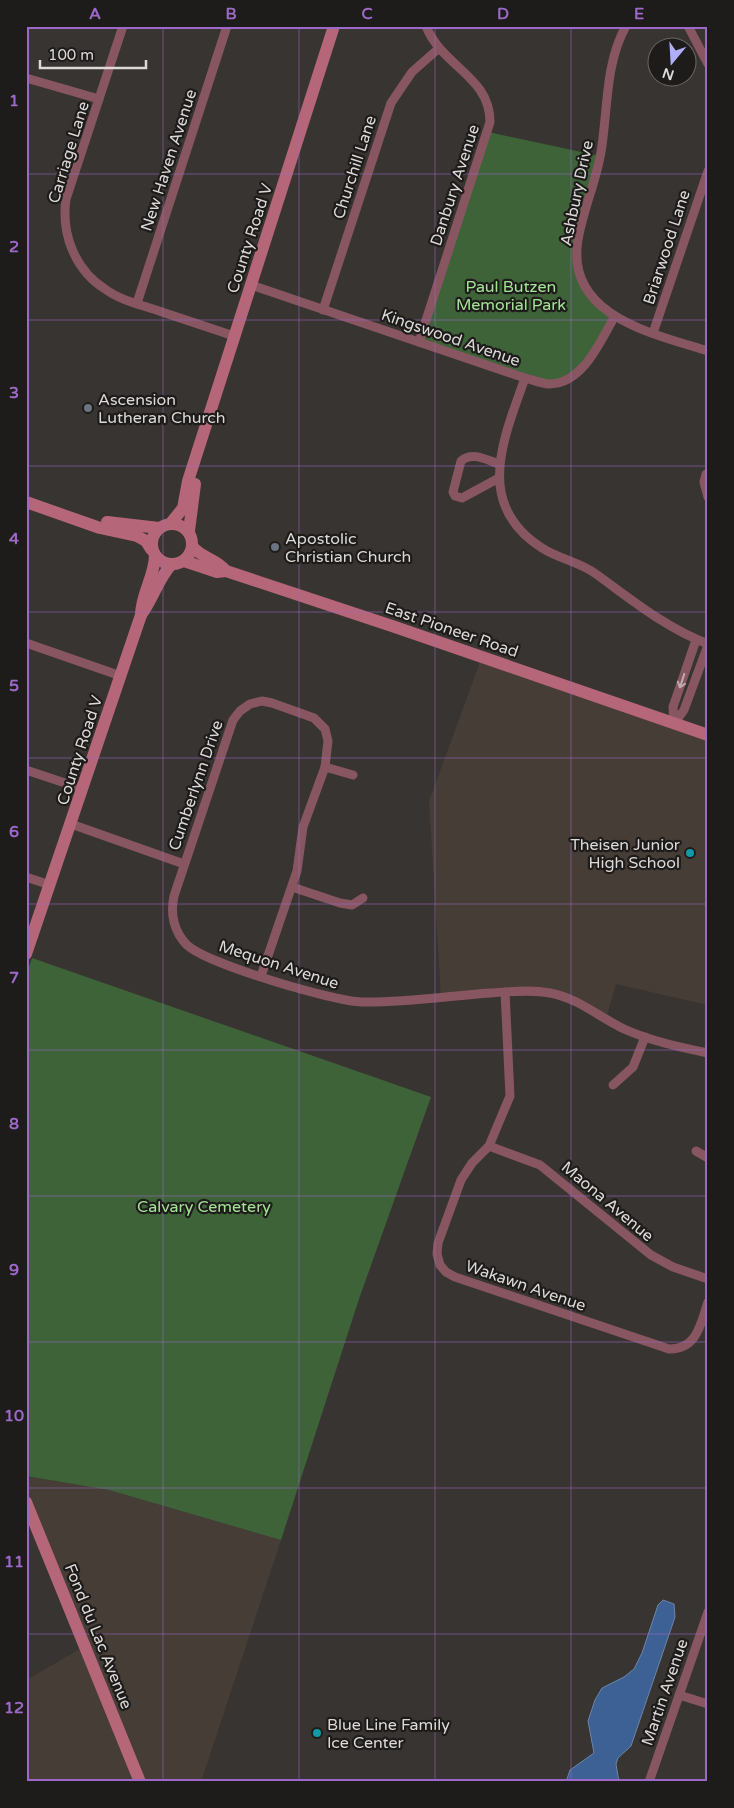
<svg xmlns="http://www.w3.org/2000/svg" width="734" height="1808" font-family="'Varela Round',sans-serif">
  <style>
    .built { fill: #463d36 }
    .green { fill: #3f6338 }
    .water { fill: #3e6195; stroke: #6d85a9 }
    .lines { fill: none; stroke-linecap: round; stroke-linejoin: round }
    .minor { stroke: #885661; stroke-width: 9 }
    .secondary { stroke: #b66679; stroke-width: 12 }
    .oneway { stroke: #bfabae }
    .grid { fill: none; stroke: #9d69c8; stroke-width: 1; stroke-opacity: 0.55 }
    .worship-dot { fill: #6b7280; stroke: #1e1c1b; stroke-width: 2 }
    .culture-dot { fill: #0f9aa8; stroke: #1e1c1b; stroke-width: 2 }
    .labels { text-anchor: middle; stroke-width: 4.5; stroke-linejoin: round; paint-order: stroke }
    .street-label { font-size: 16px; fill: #dcd9d8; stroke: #1e1c1b }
    .park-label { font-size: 16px; fill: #a3e395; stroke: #1e1c1b }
    .poi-label { font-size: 16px; fill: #dcd9d8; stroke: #1e1c1b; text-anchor: start }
    .neatline { fill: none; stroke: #9d69c8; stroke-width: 2 }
    .grid-label { font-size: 16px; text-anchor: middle; font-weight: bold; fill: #9d69c8 }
  </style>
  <rect width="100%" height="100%" fill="#383431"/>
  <g class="built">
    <path d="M482 657 708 735V1005L616 984 606 1019 542 991 441 997 429 801Z"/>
    <path d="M26 1476 109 1490 281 1540 201 1782H26V1668L30 1678 85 1646 26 1502Z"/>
  </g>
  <g class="green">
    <path d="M488 132 600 156 578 242 583 282 615 316 584 366 549 384 419 342Z"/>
    <path d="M32 958 431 1097 359 1299 281 1540 109 1490 26 1476V976Z"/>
  </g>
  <path class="water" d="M663 1600 674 1604 675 1617 631 1746 618 1758 616 1764 619 1782H566L570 1770 594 1753 588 1721 595 1700 602 1688 624 1677 634 1669 642 1653 658 1605Z"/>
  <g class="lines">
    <g class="minor">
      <path d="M123 26 66 199C61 234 75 270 105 289 121 301 143 305 162 312 186 320 210 328 234 336"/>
      <path d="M626 26C605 63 608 110 601 152 596 182 583 210 578 240 565 316 654 334 708 351"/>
      <path d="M688 26 708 64"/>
      <path d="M26 78 99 99"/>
      <path d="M251 285 525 378C533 380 540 383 548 384 583 385 600 341 615 316"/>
      <path d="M137 303 227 26"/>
      <path d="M323 310 391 103 412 72 438 49"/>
      <path d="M653 333 708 171"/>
      <path d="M419 342 490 122C490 76 442 67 426 26"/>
      <path d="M525 378C504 438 473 504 542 548 559 559 580 562 596 574 632 600 666 628 708 644"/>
      <path d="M499 464C487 460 472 451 461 461L453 492 455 496 462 498 499 478"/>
      <path d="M706 474 704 482 708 497"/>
      <path d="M26 643 121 676"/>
      <path d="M674 724 673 707 696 640"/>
      <path d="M674 724 684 710 708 645"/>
      <path d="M325 767 353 775"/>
      <path d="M26 770 83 789"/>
      <path d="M71 824 184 864"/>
      <path d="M26 877 50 885"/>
      <path d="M292 887 340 903 352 905 363 898"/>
      <path d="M261 976 297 871 303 827 325 767 328 741 325 729 314 718 272 703 262 701 250 704 240 711 233 720 174 896C170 914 174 932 187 945 207 964 332 1001 362 1002 404 1003 448 996 490 993 510 992 530 989 550 993 578 998 599 1017 624 1029 651 1041 679 1047 708 1053"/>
      <path d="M505 992 510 1096 489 1146 472 1163 461 1180 438 1243 437 1254 440 1265 446 1272 455 1277 669 1349C697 1350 701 1323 708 1302"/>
      <path d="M613 1085 633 1067 645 1037"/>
      <path d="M489 1146 540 1165 651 1255 673 1267 708 1279"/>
      <path d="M696 1151 708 1158"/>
      <path d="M679 1695 708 1704"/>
      <path d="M649 1782 708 1612"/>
    </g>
    <g class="secondary">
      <path d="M26 502 100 528 137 536 146 541 151 549"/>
      <path d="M107 522 159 528"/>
      <path d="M171 523 183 508 188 481 334 26"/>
      <circle cx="172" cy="544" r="20"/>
      <path d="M189 531 195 484"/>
      <path d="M192 546C201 558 217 559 226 571L395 627 708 735"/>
      <path d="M184 561 217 572 226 571"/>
      <path d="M141 615C153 599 158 579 171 565"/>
      <path d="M26 954 141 615C141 594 155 576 155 555"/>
      <path d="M26 1502 140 1782"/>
    </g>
  </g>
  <defs><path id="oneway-shaft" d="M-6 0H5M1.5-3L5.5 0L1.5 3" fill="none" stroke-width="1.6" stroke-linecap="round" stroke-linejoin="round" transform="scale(1.25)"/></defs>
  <use class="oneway" href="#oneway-shaft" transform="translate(682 681) rotate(108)"/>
  <path class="grid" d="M163 26V1782M299 26V1782M435 26V1782M571 26V1782M26 174H708M26 320H708M26 466H708M26 612H708M26 758H708M26 904H708M26 1050H708M26 1196H708M26 1342H708M26 1488H708M26 1634H708"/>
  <g class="worship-dot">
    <circle cx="88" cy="408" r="5"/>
    <circle cx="275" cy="547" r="5"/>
  </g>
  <g class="culture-dot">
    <circle cx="690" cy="853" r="5"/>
    <circle cx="317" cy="1733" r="5"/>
  </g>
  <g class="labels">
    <g class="street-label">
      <text transform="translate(68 152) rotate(-73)" y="6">Carriage Lane</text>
      <text transform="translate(168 160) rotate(-72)" y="6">New Haven Avenue</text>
      <text transform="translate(354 167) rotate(-72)" y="6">Churchill Lane</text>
      <text transform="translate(454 185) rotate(-72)" y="6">Danbury Avenue</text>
      <text transform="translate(576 193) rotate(-78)" y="6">Ashbury Drive</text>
      <text transform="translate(249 238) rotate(-72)" y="6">County Road V</text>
      <text transform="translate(666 247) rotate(-72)" y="6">Briarwood Lane</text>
      <text transform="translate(451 337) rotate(19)" y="6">Kingswood Avenue</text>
      <text transform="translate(452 629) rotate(19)" y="6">East Pioneer Road</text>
      <text transform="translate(79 750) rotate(-72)" y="6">County Road V</text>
      <text transform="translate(195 785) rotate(-71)" y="6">Cumberlynn Drive</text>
      <text transform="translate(279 964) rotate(18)" y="6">Mequon Avenue</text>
      <text transform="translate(608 1201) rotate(40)" y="6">Maona Avenue</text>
      <text transform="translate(526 1285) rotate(19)" y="6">Wakawn Avenue</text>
      <text transform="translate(99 1636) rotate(68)" y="6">Fond du Lac Avenue</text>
      <text transform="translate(664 1692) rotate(-71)" y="6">Martin Avenue</text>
    </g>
    <g class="park-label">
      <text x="511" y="292">Paul Butzen<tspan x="511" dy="18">Memorial Park</tspan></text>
      <text x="204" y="1212">Calvary Cemetery</text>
    </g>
    <g class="poi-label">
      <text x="98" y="405">Ascension<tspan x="98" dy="18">Lutheran Church</tspan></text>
      <text x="285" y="544">Apostolic<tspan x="285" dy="18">Christian Church</tspan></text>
      <text x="680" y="850" text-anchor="end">Theisen Junior<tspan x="680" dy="18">High School</tspan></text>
      <text x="327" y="1730">Blue Line Family<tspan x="327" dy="18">Ice Center</tspan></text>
    </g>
  </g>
  <rect width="734" height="1808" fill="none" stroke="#1e1c1b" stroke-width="55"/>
  <g transform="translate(672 62) rotate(198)"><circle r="24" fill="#1e1c1b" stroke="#6a6867"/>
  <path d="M0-4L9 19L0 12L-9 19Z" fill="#b0aefa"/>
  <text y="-8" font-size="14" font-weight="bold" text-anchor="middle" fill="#dcd9d8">N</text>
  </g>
  <path d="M40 60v8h106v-8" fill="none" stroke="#dcd9d8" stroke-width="2.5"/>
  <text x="48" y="60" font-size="15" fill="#dcd9d8" stroke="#1e1c1b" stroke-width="4" paint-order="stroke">100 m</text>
  <rect x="28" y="28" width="678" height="1752" class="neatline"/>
  <g class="grid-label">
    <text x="95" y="19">A</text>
    <text x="231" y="19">B</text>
    <text x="367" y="19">C</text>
    <text x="503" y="19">D</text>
    <text x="639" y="19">E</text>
    <text x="14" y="106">1</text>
    <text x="14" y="252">2</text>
    <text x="14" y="398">3</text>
    <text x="14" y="544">4</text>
    <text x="14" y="691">5</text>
    <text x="14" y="837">6</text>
    <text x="14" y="983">7</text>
    <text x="14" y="1129">8</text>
    <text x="14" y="1275">9</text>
    <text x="14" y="1421">10</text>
    <text x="14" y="1567">11</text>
    <text x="14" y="1713">12</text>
  </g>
</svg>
